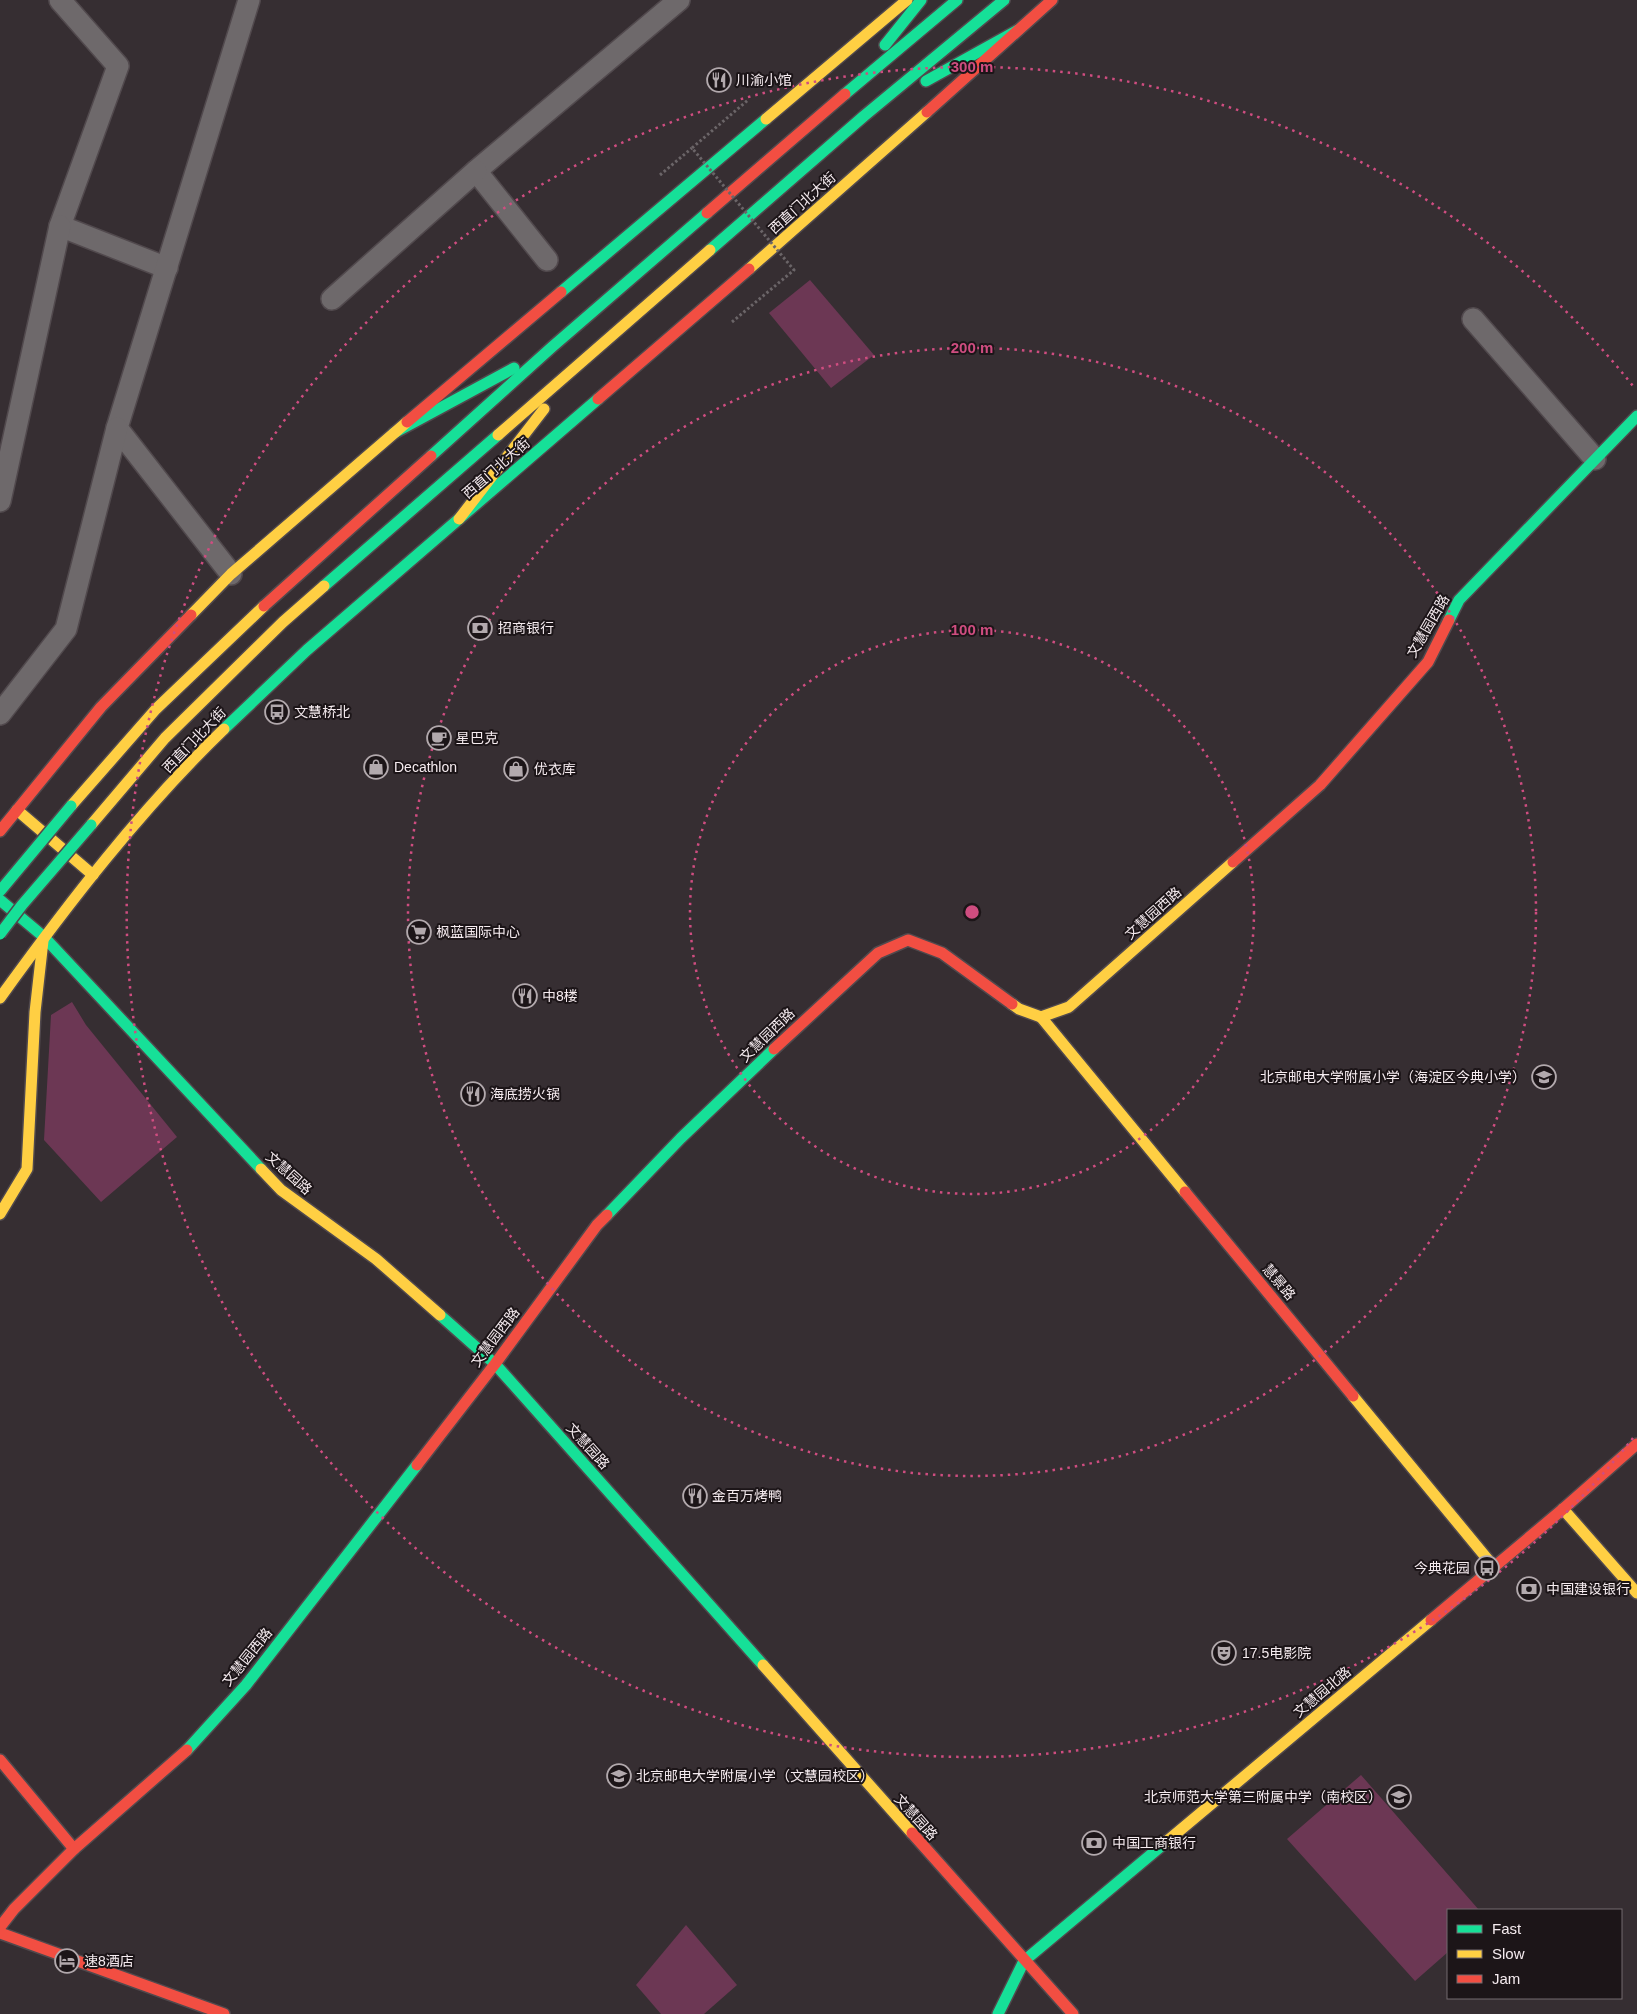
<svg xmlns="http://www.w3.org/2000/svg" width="1637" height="2014" font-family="Helvetica,'Noto Sans SC',sans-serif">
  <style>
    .green { fill: #6c3754 }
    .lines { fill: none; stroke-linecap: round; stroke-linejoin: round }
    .street-casing { stroke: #51494d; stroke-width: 24 }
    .fast-casing { stroke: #51494d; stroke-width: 14 }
    .slow-casing { stroke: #51494d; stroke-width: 14 }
    .jam-casing { stroke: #51494d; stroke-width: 14 }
    .path { stroke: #6b6568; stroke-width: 3; stroke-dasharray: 2.5 2.5; stroke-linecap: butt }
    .street { stroke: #6e696b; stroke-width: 21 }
    .fast { stroke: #16e098; stroke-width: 11 }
    .slow { stroke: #ffcf43; stroke-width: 11 }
    .jam { stroke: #f24e42; stroke-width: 11 }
    .fast-bridge-casing { stroke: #51494d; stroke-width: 14; stroke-linecap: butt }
    .path-bridge { stroke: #6b6568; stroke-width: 3; stroke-dasharray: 2.5 2.5; stroke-linecap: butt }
    .fast-bridge { stroke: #16e098; stroke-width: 11 }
    .ring { fill: none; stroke: #cf4d80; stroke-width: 2.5; stroke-dasharray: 2.5 5 }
    .labels { text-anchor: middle; stroke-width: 4; stroke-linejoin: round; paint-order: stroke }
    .poi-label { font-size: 14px; fill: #f5ebef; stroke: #1c1518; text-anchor: start }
    .street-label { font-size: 14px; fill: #f5ebef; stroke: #1c1518 }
    .centre { fill: #cf4d80; stroke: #1c1518; stroke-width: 2.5 }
    .ring-label { font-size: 15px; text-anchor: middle; font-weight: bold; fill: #cf4d80; stroke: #1c1518; stroke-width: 4; stroke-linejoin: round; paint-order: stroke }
  </style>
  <rect width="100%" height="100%" fill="#362e32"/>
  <g class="green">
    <path d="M810 280 874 355 831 388 769 313Z"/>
    <path d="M72 1002 86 1025 177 1137 101 1202 44 1140 51 1015Z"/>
    <path d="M1361 1775 1479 1910H1448V1952L1415 1981 1287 1839Z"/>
    <path d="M686 1925 737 1985 704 2014H661L636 1985Z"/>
  </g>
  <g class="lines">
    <g class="street-casing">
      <g id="street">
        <path d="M60 0 118 66 60 226 167 268"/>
        <path d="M547 260 476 171 679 0"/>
        <path d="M332 299 476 171"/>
        <path d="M1473 319 1595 459"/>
        <path d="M0 501 60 226"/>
        <path d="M231 574 117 428 249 0"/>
        <path d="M0 714 66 629 117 428"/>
      </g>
    </g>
    <g class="fast-casing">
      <g id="fast">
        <path d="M885 45 921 0"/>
        <path d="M926 81 1018 30"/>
        <path d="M845 94 957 0"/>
        <path d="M710 250 864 116 1004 0"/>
        <path d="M561 292 766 119"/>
        <path d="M394 433 514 368"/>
        <path d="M431 456 552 347 707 213"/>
        <path d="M324 586 498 435"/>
        <path d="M1449 620 1459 600 1637 416"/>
        <path d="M224 729 307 650 598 399"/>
        <path d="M0 900 44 937 261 1169"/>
        <path d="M607 1215 681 1138 774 1049"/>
        <path d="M440 1315 495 1364 763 1665"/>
        <path d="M187 1750 246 1685 417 1465"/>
        <path d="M998 2014 1024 1961 1166 1842"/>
      </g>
    </g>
    <g class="slow-casing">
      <g id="slow">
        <path d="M766 119 907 0"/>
        <path d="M749 269 927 112"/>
        <path d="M498 435 710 250"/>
        <path d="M459 519 544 409"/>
        <path d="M191 615 231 574 407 422"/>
        <path d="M71 806 156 709 264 606"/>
        <path d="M17 810 93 875"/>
        <path d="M91 825 165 738 283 622 324 586"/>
        <path d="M0 998C67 905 141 809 224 729"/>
        <path d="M1012 1004 1019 1009 1041 1017 1069 1007 1233 862"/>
        <path d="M1041 1017 1185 1192"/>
        <path d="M261 1169 281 1190 376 1259 440 1315"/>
        <path d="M0 1214 27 1169 35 1012 43 941"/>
        <path d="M1353 1396 1494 1567"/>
        <path d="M1563 1509 1637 1593"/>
        <path d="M763 1665 912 1833"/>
        <path d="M1166 1842 1431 1620"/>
      </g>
    </g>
    <g class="jam-casing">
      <g id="jam">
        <path d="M927 112 1052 0"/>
        <path d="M707 213 845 94"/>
        <path d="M598 399 749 269"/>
        <path d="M407 422 561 292"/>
        <path d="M264 606 431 456"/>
        <path d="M0 831 101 707 191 615"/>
        <path d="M1233 862 1320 785 1428 662 1449 620"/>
        <path d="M774 1049 878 953 908 940 942 953 1012 1004"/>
        <path d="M1185 1192 1353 1396"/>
        <path d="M417 1465 495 1364 597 1225 607 1215"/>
        <path d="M1431 1620 1563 1509 1637 1444"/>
        <path d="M0 1760 74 1849"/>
        <path d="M912 1833 1073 2014"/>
        <path d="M0 1927 14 1909 74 1849 187 1750"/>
        <path d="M0 1933 224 2014"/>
      </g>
    </g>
    <path class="path" d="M660 175 692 148"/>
    <use href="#street" class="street"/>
    <use href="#fast" class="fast"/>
    <use href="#slow" class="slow"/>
    <use href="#jam" class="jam"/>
    <g class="fast-bridge-casing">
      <g id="fast-bridge">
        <path d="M0 891 71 806"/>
        <path d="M0 934 22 905 91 825"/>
      </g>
    </g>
    <path class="path-bridge" d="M732 322 794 270 692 148 748 100"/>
    <use href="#fast-bridge" class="fast-bridge"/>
  </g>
  <g class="ring">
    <circle cx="972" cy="912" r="282"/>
    <circle cx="972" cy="912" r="564"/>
    <path d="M1633 1438A845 845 0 1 1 1633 386"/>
  </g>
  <defs>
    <g id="restaurant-ring" transform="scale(1.25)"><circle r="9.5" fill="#1c1518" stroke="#b2a9ad" stroke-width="1.5"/><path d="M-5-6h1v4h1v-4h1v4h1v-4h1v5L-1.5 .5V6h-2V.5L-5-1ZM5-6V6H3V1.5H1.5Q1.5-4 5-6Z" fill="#b2a9ad"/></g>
    <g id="bank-ring" transform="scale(1.25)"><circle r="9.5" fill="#1c1518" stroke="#b2a9ad" stroke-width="1.5"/><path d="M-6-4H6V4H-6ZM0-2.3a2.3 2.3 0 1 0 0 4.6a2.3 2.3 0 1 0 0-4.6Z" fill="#b2a9ad"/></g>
    <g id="bus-ring" transform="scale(1.25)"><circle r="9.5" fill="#1c1518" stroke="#b2a9ad" stroke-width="1.5"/><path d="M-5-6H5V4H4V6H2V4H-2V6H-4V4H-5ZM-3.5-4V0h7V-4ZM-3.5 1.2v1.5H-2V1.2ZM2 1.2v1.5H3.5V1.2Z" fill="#b2a9ad"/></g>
    <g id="cafe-ring" transform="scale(1.25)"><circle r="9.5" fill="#1c1518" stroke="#b2a9ad" stroke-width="1.5"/><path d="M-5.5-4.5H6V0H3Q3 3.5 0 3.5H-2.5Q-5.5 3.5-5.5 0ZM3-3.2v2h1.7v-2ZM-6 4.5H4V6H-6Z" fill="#b2a9ad"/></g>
    <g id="shop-ring" transform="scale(1.25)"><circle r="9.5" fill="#1c1518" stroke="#b2a9ad" stroke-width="1.5"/><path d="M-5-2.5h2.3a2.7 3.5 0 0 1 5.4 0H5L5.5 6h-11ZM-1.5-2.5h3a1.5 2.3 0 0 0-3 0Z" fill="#b2a9ad"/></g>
    <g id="supermarket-ring" transform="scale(1.25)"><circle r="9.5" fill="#1c1518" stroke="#b2a9ad" stroke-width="1.5"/><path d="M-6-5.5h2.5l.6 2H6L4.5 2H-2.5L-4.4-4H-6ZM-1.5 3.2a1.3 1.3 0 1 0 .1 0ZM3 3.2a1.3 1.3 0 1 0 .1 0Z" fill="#b2a9ad"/></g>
    <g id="school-ring" transform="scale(1.25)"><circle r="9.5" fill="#1c1518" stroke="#b2a9ad" stroke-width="1.5"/><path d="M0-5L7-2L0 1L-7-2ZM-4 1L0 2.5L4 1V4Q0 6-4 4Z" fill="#b2a9ad"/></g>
    <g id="theatre-ring" transform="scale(1.25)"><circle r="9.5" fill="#1c1518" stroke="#b2a9ad" stroke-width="1.5"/><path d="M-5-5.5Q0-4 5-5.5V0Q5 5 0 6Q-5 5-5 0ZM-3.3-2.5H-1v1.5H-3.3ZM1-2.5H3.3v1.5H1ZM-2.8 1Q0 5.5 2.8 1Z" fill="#b2a9ad"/></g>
    <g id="hotel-ring" transform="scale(1.25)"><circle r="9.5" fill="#1c1518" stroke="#b2a9ad" stroke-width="1.5"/><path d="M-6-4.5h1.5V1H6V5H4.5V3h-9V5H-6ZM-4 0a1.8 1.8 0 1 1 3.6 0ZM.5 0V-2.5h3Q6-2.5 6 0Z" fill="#b2a9ad"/></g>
  </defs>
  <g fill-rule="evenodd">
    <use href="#restaurant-ring" x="719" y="80"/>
    <use href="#bank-ring" x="480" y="628"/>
    <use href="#bus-ring" x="277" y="712"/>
    <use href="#cafe-ring" x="439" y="738"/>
    <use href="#shop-ring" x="376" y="767"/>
    <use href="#shop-ring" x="516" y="769"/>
    <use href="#supermarket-ring" x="419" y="932"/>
    <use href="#restaurant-ring" x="525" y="996"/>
    <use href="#school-ring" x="1544" y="1077"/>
    <use href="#restaurant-ring" x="473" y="1094"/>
    <use href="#restaurant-ring" x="695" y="1496"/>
    <use href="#bus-ring" x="1487" y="1568"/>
    <use href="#bank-ring" x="1529" y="1589"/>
    <use href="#theatre-ring" x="1224" y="1653"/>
    <use href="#school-ring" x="619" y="1776"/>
    <use href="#school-ring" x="1399" y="1797"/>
    <use href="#bank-ring" x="1094" y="1843"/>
    <use href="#hotel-ring" x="67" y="1961"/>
  </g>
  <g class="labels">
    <g class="poi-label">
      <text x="736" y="85">川渝小馆</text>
      <text x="498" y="633">招商银行</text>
      <text x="294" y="717">文慧桥北</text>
      <text x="456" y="743">星巴克</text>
      <text x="394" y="772">Decathlon</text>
      <text x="534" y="774">优衣库</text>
      <text x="436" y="937">枫蓝国际中心</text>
      <text x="542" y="1001">中8楼</text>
      <text x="1526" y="1082" text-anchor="end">北京邮电大学附属小学（海淀区今典小学）</text>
      <text x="490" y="1099">海底捞火锅</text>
      <text x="712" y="1501">金百万烤鸭</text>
      <text x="1470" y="1573" text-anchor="end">今典花园</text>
      <text x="1546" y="1594">中国建设银行</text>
      <text x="1242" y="1658">17.5电影院</text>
      <text x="636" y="1781">北京邮电大学附属小学（文慧园校区）</text>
      <text x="1382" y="1802" text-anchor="end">北京师范大学第三附属中学（南校区）</text>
      <text x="1112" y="1848">中国工商银行</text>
      <text x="84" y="1966">速8酒店</text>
    </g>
    <g class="street-label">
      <text transform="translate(802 203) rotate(-42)" y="5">西直门北大街</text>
      <text transform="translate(496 468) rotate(-41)" y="5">西直门北大街</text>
      <text transform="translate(1428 626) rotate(-60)" y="5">文慧园西路</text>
      <text transform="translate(194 740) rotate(-46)" y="5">西直门北大街</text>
      <text transform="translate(1153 913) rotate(-42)" y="5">文慧园西路</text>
      <text transform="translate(767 1035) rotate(-44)" y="5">文慧园西路</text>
      <text transform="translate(289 1173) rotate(42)" y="5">文慧园路</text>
      <text transform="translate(1279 1282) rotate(50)" y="5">慧景路</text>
      <text transform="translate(495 1337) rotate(-53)" y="5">文慧园西路</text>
      <text transform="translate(588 1446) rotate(48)" y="5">文慧园路</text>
      <text transform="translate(247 1657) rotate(-51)" y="5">文慧园西路</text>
      <text transform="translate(1322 1692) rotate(-40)" y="5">文慧园北路</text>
      <text transform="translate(916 1817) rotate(48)" y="5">文慧园路</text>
    </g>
  </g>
  <circle cx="972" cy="912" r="8" class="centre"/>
  <g class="ring-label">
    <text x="972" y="72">300 m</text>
    <text x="972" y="353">200 m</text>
    <text x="972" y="635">100 m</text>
  </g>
  <rect x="1447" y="1909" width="175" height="90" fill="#1c1518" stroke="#736b6e"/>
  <rect x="1457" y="1925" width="25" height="8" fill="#16e098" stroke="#736b6e"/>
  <text x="1492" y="1934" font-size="15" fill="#f5ebef">Fast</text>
  <rect x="1457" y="1950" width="25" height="8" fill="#ffcf43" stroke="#736b6e"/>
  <text x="1492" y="1959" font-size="15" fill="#f5ebef">Slow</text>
  <rect x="1457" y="1975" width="25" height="8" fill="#f24e42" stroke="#736b6e"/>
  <text x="1492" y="1984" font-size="15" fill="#f5ebef">Jam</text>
</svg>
